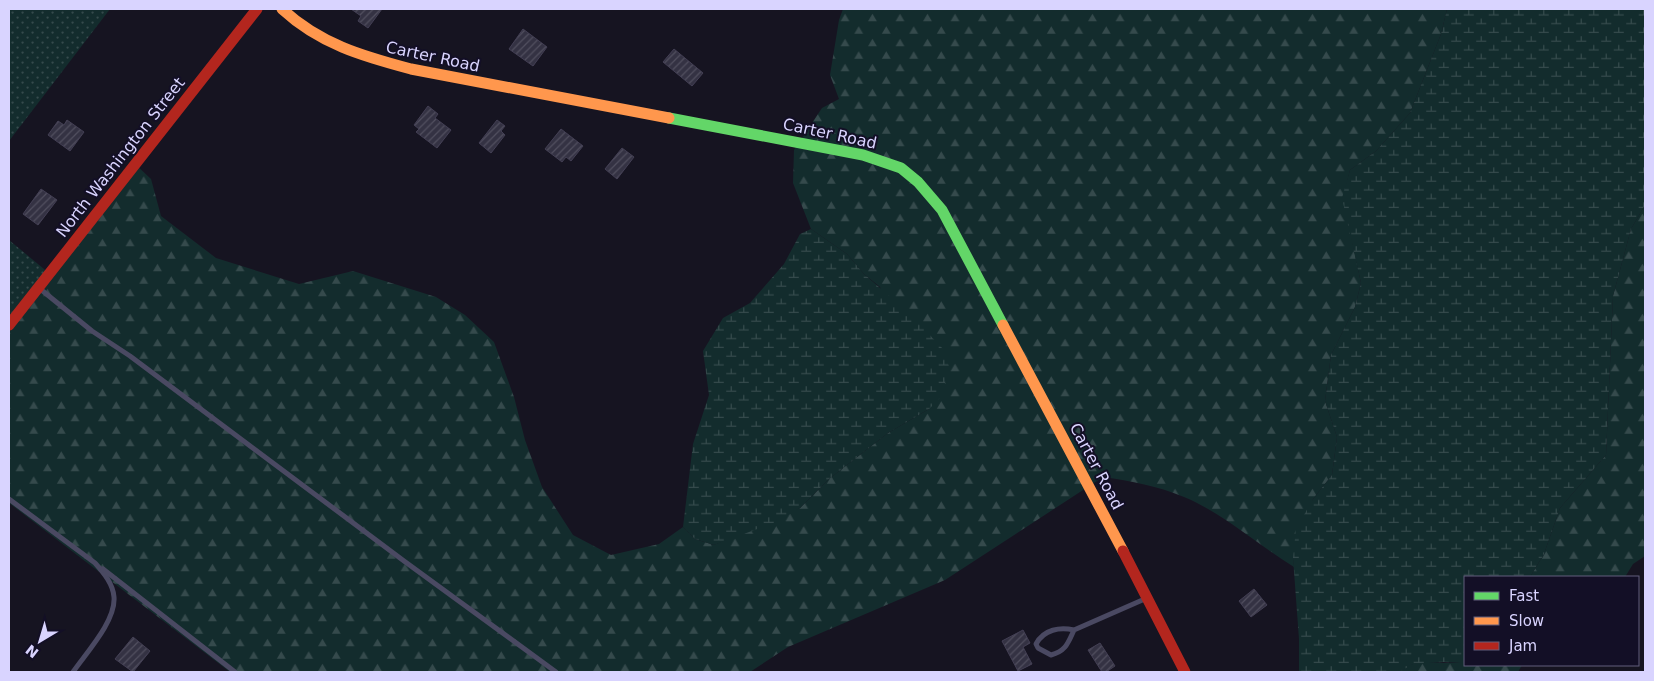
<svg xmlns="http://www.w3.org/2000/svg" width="1654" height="681" font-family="'DejaVu Sans',sans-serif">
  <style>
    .grass { fill: url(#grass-dots) }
    .forest { fill: url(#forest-firs) }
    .wetland { fill: url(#wetland-marsh) }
    .building { fill: url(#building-hatch); stroke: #433f54 }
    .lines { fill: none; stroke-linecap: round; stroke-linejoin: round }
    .lane { stroke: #4a4962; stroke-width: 5 }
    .fast { stroke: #63d668; stroke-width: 11 }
    .slow { stroke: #ff974d; stroke-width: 11 }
    .jam { stroke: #b3261e; stroke-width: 11 }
    .labels { text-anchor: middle; stroke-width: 4; stroke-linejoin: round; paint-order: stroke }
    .street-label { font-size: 16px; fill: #d9d4ff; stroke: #130f26 }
  </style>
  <defs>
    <pattern id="grass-dots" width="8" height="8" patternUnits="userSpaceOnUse" patternTransform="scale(1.25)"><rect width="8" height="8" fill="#132c2d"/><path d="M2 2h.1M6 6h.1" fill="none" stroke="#354a4c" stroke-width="1.8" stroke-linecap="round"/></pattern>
    <pattern id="forest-firs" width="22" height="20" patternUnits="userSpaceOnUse" patternTransform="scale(1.25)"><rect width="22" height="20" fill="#132c2d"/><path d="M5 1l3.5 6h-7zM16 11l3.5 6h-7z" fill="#354a4c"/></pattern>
    <pattern id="wetland-marsh" width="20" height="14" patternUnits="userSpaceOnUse" patternTransform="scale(1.25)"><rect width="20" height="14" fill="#132c2d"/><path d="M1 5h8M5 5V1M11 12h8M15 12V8" fill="none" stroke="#354a4c"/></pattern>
    <pattern id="building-hatch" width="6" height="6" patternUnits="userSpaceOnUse" patternTransform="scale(1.25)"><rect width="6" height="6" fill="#343243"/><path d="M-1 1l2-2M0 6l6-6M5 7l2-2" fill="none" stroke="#514f5f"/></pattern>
  </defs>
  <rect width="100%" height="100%" fill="#161421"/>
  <g class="grass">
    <path d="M9 9H110L9 141Z"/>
    <path d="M9 240 50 274 9 324Z"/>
  </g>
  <g class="forest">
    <path d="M843 9H1447L1441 34 1410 113 1376 151 1350 170 1343 198 1361 283 1355 307 1331 355 1325 401 1337 437 1332 475 1313 499 1293 558 1294 567C1258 545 1223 513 1184 497 1158 486 1131 481 1103 477L945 580 788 647 750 672H230L9 503V324L135 164 151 179 161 216 216 258 299 284 353 271 436 297 465 315 494 342 514 397 525 440 542 487 573 535 611 555 659 544 683 527 695 539 714 545 800 508 829 479 888 433 929 409 880 287 864 274 847 254 811 229 793 183 794 150 822 108 839 99 830 75 839 20Z"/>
    <path d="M1645 205V556L1633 564 1625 577H1530L1544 554 1560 508 1606 455 1613 296 1631 229Z"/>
    <path d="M1465 661V665H1522L1518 672H1399C1403 670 1408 665 1413 664 1425 660 1458 666 1465 661Z"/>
  </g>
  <g class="wetland">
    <path d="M1447 9H1645V205L1631 229 1613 296 1606 455 1560 508 1544 554 1530 577H1465V661L1462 663 1443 662 1413 664 1399 672H1299V639L1293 558 1296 529 1313 499 1332 475 1337 437 1325 401 1331 355 1355 307 1361 283 1342 198 1350 170 1376 151 1410 113 1441 34Z"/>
    <path d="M811 229 847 254 864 274 909 313 943 349 949 366 942 396 929 409 888 433 829 479 800 508 776 522 714 545 695 539 683 527 693 444 709 395 703 351 723 318 750 303 784 264 800 234Z"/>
  </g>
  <g class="building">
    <path d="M351 9H382L368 28 358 21 361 16Z"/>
    <path d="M523 29 547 47 533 66 509 49Z"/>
    <path d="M674 49 703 73 692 86 663 62Z"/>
    <path d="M428 106 438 114 435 118 451 130 437 148 416 132 419 129 414 125Z"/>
    <path d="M67 120 84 132 70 151 48 135 58 121 64 125Z"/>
    <path d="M497 120 505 126 501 131 505 135 491 153 479 143Z"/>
    <path d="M561 129 583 146 571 161 566 157 562 162 545 149Z"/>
    <path d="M622 148 634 157 617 179 605 169Z"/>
    <path d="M41 189 57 200 38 225 23 214Z"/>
    <path d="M1254 589 1267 605 1251 617 1239 601Z"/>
    <path d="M1023 630 1030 643 1023 647 1032 664 1018 671 1002 641Z"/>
    <path d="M133 637 150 651 133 672 115 659Z"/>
    <path d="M1100 643 1115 666 1106 672H1102L1088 650Z"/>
  </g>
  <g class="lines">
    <g class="lane">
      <path d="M39 288 92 331 130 356 404 561 556 672"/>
      <path d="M9 499 95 563C104 573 113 584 114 597 116 621 86 653 73 672"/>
      <path d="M103 569 235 672"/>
      <path d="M1074 630C1060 627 1044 629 1036 644L1038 648 1051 655C1066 651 1068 643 1074 630L1147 598"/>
    </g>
    <path class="fast" d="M669 118 863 155 901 168 918 182 942 210 1003 325"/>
    <g class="slow">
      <path d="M282 9C320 44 362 56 411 69L669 118"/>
      <path d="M1003 325 1123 551"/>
    </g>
    <g class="jam">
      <path d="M9 325 257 9"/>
      <path d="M1123 551 1185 672"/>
    </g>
  </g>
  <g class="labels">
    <g class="street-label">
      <text transform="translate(433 56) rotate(12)" y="6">Carter Road</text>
      <text transform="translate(830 133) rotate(12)" y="6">Carter Road</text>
      <text transform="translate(120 157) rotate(-52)" y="6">North Washington Street</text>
      <text transform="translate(1097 466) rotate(62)" y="6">Carter Road</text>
    </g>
  </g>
  <rect width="1654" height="681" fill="none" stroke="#d9d4ff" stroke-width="20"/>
  <rect x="1464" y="576" width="175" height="90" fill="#130f26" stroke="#625e7d"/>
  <rect x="1474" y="592" width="25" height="8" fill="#63d668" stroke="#625e7d"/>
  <text x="1509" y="601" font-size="15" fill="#d9d4ff">Fast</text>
  <rect x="1474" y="617" width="25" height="8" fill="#ff974d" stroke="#625e7d"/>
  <text x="1509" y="626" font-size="15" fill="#d9d4ff">Slow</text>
  <rect x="1474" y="642" width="25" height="8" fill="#b3261e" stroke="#625e7d"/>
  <text x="1509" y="651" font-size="15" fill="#d9d4ff">Jam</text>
  <g transform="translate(40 641) rotate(218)" stroke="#130f26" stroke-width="4" paint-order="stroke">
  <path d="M0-4L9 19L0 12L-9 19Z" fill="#d9d4ff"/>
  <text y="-8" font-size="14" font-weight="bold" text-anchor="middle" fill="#d9d4ff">N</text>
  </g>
</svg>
